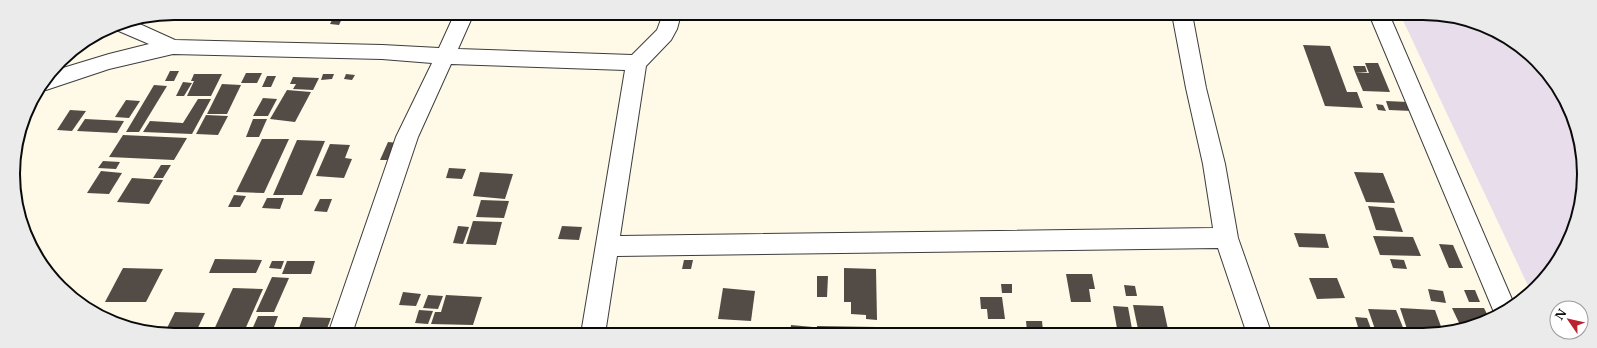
<svg xmlns="http://www.w3.org/2000/svg" width="1597" height="348" font-family="'Libre Baskerville',serif">
  <style>
    .industrial { fill: #e8ddea }
    .building { fill: #534b46 }
    .lines { fill: none; stroke-linecap: round; stroke-linejoin: round }
    .minor-casing { stroke: #3d3d3d; stroke-width: 2 }
    .minor { fill: #fff; fill-rule: evenodd }
    .rim { fill: none; stroke: #0a0a0a; stroke-width: 2 }
  </style>
  <rect width="100%" height="100%" fill="#fff9e7"/>
  <path class="industrial" d="M1400 14H1444L1503 34 1551 76 1578 132 1583 195 1567 245 1537 288 1531 292Z"/>
  <g class="building">
    <path d="M335 14H344L339 25 330 24Z"/>
    <path d="M1303 45 1330 46 1347 92H1357L1363 108 1325 106Z"/>
    <path d="M1365 63H1378L1390 92 1363 91 1355 72 1369 73Z"/>
    <path d="M1353 66H1365L1367 72H1355Z"/>
    <path d="M170 71H179L174 81H165Z"/>
    <path d="M246 73H262L257 83H241Z"/>
    <path d="M194 74H222L211 96H187L194 81H191Z"/>
    <path d="M323 74H334L332 79 321 80Z"/>
    <path d="M346 74 355 75 352 80 344 79Z"/>
    <path d="M267 76H276L271 87H262Z"/>
    <path d="M293 77 319 78 313 90 293 89 296 84H290Z"/>
    <path d="M183 82 192 83 184 96H176Z"/>
    <path d="M222 84 241 85 227 114H207Z"/>
    <path d="M154 85 167 86 139 132H126Z"/>
    <path d="M287 90 311 92 295 122 270 119Z"/>
    <path d="M263 98 277 99 268 116H253Z"/>
    <path d="M198 99H211L192 134 143 132 150 121 183 123Z"/>
    <path d="M126 100 140 101 129 118 115 117Z"/>
    <path d="M1386 101 1408 102 1412 111 1389 110Z"/>
    <path d="M1376 104 1383 105 1386 111 1378 110Z"/>
    <path d="M70 110 86 111 72 131 57 130Z"/>
    <path d="M206 115 228 116 218 135 196 134Z"/>
    <path d="M85 119 124 121 117 133 77 131Z"/>
    <path d="M253 119H267L259 137H246Z"/>
    <path d="M123 135 187 138 174 160 109 157Z"/>
    <path d="M262 139H289L264 193 236 192Z"/>
    <path d="M297 140 325 141 302 195H273Z"/>
    <path d="M388 142 398 143 390 160H380Z"/>
    <path d="M330 144 350 145 345 158 352 159 344 178 316 176Z"/>
    <path d="M103 161 120 162 116 169 98 168Z"/>
    <path d="M161 165H171L163 178H153Z"/>
    <path d="M449 168 466 169 462 179 446 178Z"/>
    <path d="M101 171 122 173 109 194 87 193Z"/>
    <path d="M480 172 513 174 505 199 473 196Z"/>
    <path d="M1354 172 1383 173 1395 203 1366 202Z"/>
    <path d="M132 178 163 180 149 204 117 202Z"/>
    <path d="M234 195 246 196 240 207H228Z"/>
    <path d="M267 198H284L280 209 262 208Z"/>
    <path d="M320 199H332L327 212 314 211Z"/>
    <path d="M481 200 509 201 504 218 476 217Z"/>
    <path d="M1368 206 1394 208 1403 232 1376 230Z"/>
    <path d="M473 221 502 222 496 245 466 244Z"/>
    <path d="M458 226 469 227 463 244 453 243Z"/>
    <path d="M562 226 582 227 579 240 558 239Z"/>
    <path d="M1294 233 1325 234 1329 248 1299 247Z"/>
    <path d="M1373 236 1413 237 1421 256 1380 255Z"/>
    <path d="M1439 244 1453 245 1463 268H1449Z"/>
    <path d="M215 259 262 260 256 273H209Z"/>
    <path d="M1390 259 1404 260 1407 269 1393 268Z"/>
    <path d="M684 260H693L691 269H682Z"/>
    <path d="M272 261H284L281 269 269 268Z"/>
    <path d="M287 261H315L311 274H282Z"/>
    <path d="M123 268 163 269 146 302H105Z"/>
    <path d="M844 268 876 269 877 320 866 319V315L851 314V302H844Z"/>
    <path d="M1066 274H1092L1095 289H1089L1091 302H1071Z"/>
    <path d="M817 276H828L827 297H817Z"/>
    <path d="M272 277 289 278 274 312H256Z"/>
    <path d="M1309 278H1337L1345 298 1317 299Z"/>
    <path d="M1001 284H1012V293H1002Z"/>
    <path d="M1124 285 1135 286 1137 296H1126Z"/>
    <path d="M233 288 263 289 243 334H212Z"/>
    <path d="M723 288 755 291 751 321 718 319Z"/>
    <path d="M1428 289 1443 291 1446 303 1431 301Z"/>
    <path d="M1464 290H1475L1480 302H1469Z"/>
    <path d="M403 292 421 294 416 306 399 305Z"/>
    <path d="M428 295 443 296 438 309 423 308Z"/>
    <path d="M446 295 482 297 473 325 431 324 435 312H441Z"/>
    <path d="M980 297H1002L1005 319H988L987 309H981Z"/>
    <path d="M1133 305 1163 306 1169 334H1139Z"/>
    <path d="M1113 306 1128 307 1133 334H1118Z"/>
    <path d="M1400 308 1435 310 1443 332 1434 335H1409Z"/>
    <path d="M1452 308H1484L1490 320 1461 327Z"/>
    <path d="M1368 309 1396 310 1406 335H1377Z"/>
    <path d="M419 310 433 311 428 324 415 323Z"/>
    <path d="M175 312 205 313 195 334H164Z"/>
    <path d="M258 316H278L274 327 299 328 303 317 331 318 325 334H250Z"/>
    <path d="M1355 317 1367 318 1373 334H1360Z"/>
    <path d="M1026 321H1042L1043 331H1027Z"/>
    <path d="M791 325 813 327V334H790Z"/>
    <path d="M817 326 877 327V334H817Z"/>
    <path d="M957 327H969L970 334H957Z"/>
    <path d="M971 328H1001L1002 334H971Z"/>
    <path d="M392 329 472 331 471 334H391Z"/>
    <path d="M884 329 939 331V334H884Z"/>
    <path d="M1012 331 1044 333V334H1013Z"/>
  </g>
  <g class="lines">
    <g class="minor-casing">
      <g id="minor">
        <path d="M455 13H474L458 49 632 55 657 30 663 14H681L677 29 671 40 646 66 620 236 1213 228 1203 164 1186 88 1172 14H1192L1206 88 1225 164 1238 238 1272 335 1247 334 1218 248 617 256 605 334H581L625 70 451 64 418 137 352 334H328L396 137 432 63 382 59 173 54 109 69 46 90 41 88 53 71 109 54 149 44 114 29 112 25 133 21 175 40 382 45 439 48Z"/>
        <path d="M1369 14H1389L1514 304 1496 317Z"/>
      </g>
    </g>
    <use href="#minor" class="minor"/>
  </g>
  <path d="M0 0H1597V348H0ZM174 20H1423A154 154 0 0 1 1577 174V174A154 154 0 0 1 1423 328H174A154 154 0 0 1 20 174V174A154 154 0 0 1 174 20Z" fill="#ebebeb" fill-rule="evenodd"/>
  <path class="rim" d="M174 20H1423A154 154 0 0 1 1577 174V174A154 154 0 0 1 1423 328H174A154 154 0 0 1 20 174V174A154 154 0 0 1 174 20Z"/>
  <g transform="translate(1569 320) rotate(304)"><circle r="19" fill="#ffffff" stroke="#9d9d9d"/>
  <path d="M0-3L7 15L0 10L-7 15Z" fill="#bc212f"/>
  <text y="-6" font-size="11" font-weight="bold" text-anchor="middle" fill="#0a0a0a">N</text>
  </g>
</svg>
